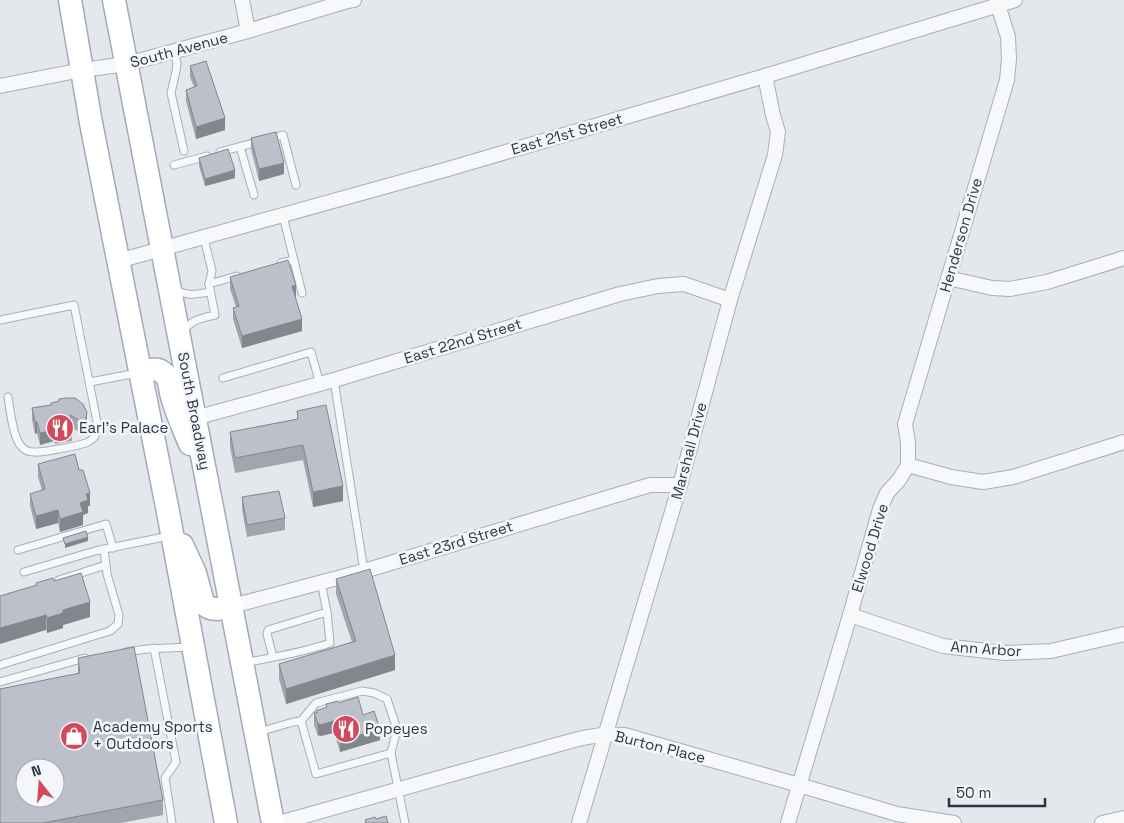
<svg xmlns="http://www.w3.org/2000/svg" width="1124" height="823" font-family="'Space Grotesk',sans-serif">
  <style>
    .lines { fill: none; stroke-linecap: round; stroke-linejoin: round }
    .service-casing { stroke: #a9aeb7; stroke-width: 9 }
    .minor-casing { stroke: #a9aeb7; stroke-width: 16 }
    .primary-casing { stroke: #a3abb8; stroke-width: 25 }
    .service { stroke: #f7f8fa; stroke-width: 7 }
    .minor { stroke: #f7f8fa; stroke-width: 14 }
    .primary { stroke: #fff; stroke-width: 22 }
    .wall { fill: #a1a5ae }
    .shaded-wall { fill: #83868d }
    .building { fill: #bbc0ca; stroke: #83868d; fill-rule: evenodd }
    .labels { text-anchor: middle; stroke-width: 5; stroke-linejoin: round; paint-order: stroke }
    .street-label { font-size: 15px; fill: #2b3445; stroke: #f4f6f9 }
    .poi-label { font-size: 15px; fill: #2b3445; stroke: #f4f6f9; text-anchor: start }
  </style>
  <rect width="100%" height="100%" fill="#e4e7ec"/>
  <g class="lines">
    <g class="service-casing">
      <g id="service">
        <path d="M174 52 177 63 176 71 171 93 184 151"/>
        <path d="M240 147 254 195"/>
        <path d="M220 152 283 135 296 185"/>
        <path d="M174 165 207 156"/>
        <path d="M283 216 302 293"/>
        <path d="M281 263 294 260"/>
        <path d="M209 284 237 276"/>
        <path d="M175 289C186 297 197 294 210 292"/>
        <path d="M0 320 74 305 98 427C97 433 95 439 88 442 83 445 41 453 34 452 29 452 24 450 21 446 13 438 10 409 8 397"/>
        <path d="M183 332C190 320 202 318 215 315L209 284 212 271 204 238"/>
        <path d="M223 378 311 352 320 384"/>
        <path d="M334 380 364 571"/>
        <path d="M90 382 137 373"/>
        <path d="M18 550 106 524 113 548"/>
        <path d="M24 572 95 551 169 536"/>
        <path d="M59 580 106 565"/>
        <path d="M154 648 176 762 165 778 172 823"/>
        <path d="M126 652 147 649 190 647"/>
        <path d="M273 657 267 634 268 630 327 612"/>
        <path d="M244 663C273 657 302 653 330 643L327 612 321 582"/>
        <path d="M0 665 100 634 110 631 118 624 119 615 107 574 104 549"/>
        <path d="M0 682 85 658"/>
        <path d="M301 721 316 703 362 691 374 693 387 699 397 729 391 753"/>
        <path d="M259 732 293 722 301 721 316 774 391 753 405 823"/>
      </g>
    </g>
    <g class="minor-casing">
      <g id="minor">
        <path d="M242 0 248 31"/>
        <path d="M0 86 82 70 127 64 248 31 344 2 354 0"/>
        <path d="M118 261 448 169 765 76 1015 0"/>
        <path d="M948 278 992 288 1010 289 1047 282 1124 258"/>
        <path d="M195 418 334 380 620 294 658 286 684 284 730 300"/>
        <path d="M908 465 951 477 983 482 1013 477 1124 442"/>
        <path d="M232 606 364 571 650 485H680"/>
        <path d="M850 615 943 646 1005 653 1051 651 1124 634"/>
        <path d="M279 823 542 749C568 742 595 732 623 735 630 736 638 739 645 741L799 785 897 814 954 823"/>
        <path d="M579 823 680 485 730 300 775 155 778 132 773 115 765 76"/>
        <path d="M788 823 850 615 880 509 887 493 899 480 908 465V443L905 424 1007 80 1009 59 1008 37 998 5"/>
        <path d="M1102 823 1124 818"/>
      </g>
    </g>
    <g class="primary-casing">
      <g id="primary">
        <path d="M70 0 91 123 168 512 226 823"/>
        <path d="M114 0 273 823"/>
        <path d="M140 372C147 371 156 367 162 372 169 376 170 385 171 393 175 410 183 427 190 444"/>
        <path d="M182 545 195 573 203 603C211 612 221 609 232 606"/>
      </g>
    </g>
    <use href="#service" class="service"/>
    <use href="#minor" class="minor"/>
    <use href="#primary" class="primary"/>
  </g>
  <g class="wall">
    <path d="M190 66 225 130 196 139 186 101V90L194 87 190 77Z"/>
    <path d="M251 138 284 174 259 181 251 149Z"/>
    <path d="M199 158 235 178 205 186 199 166Z"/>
    <path d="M230 277 296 297H295L302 331 242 348 233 319V308L236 307 230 289Z"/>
    <path d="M51 405 87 424 85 435 72 428V441L55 444 54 441 40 445 37 433 35 434 32 420V408Z"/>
    <path d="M297 411 343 501 313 507 303 460 235 473 230 447V432L297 419Z"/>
    <path d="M38 464 90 506H88V513L83 515V525L60 532 58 523 36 529 30 506V494L42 490 38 477Z"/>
    <path d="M242 497 285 518V530L247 537 242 509Z"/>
    <path d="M336 579 395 670 286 704 279 679V664L352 642 336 594Z"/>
    <path d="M54 581 90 617 63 625V628L47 633 36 583Z"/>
    <path d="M78 658 163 800V815L121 823H0L78 674Z"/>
    <path d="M339 703 363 715 380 740 340 752 334 733 320 736V735L318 736 314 725V713L326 708V704Z"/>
  </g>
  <g class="shaded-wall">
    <path d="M225 118V130L196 139V127Z"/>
    <path d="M284 163V174L259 181V169Z"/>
    <path d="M235 170V178L205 186V179Z"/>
    <path d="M296 285V297L292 298V286Z"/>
    <path d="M302 319V331L242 348V336Z"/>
    <path d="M87 412V424L85 435V423Z"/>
    <path d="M35 422H37V433L35 434Z"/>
    <path d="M54 430V441L40 445V433Z"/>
    <path d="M343 486V501L313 507V492Z"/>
    <path d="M90 493V506H88V513L83 515V525L60 532V519L80 503 86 494Z"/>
    <path d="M58 510V523L36 529V516Z"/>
    <path d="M88 537V541L65 548V544Z"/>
    <path d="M90 602V617L63 625V628L47 633V618L63 610Z"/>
    <path d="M46 615V630L0 644V628Z"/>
    <path d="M395 655V670L286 704V689Z"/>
    <path d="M334 721V733L320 736V725Z"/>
    <path d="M318 724H320V735L318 736Z"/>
    <path d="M380 729V740L340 752V741Z"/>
  </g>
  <g class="building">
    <path d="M206 61 225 118 196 127 186 90 197 86 190 66Z"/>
    <path d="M276 132 284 163 259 169 251 138Z"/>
    <path d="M228 149 235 170 205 179 199 158Z"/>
    <path d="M288 260 296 285 292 286 302 319 242 336 233 308 239 306 230 277Z"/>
    <path d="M66 398H75L83 404 87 412 85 423 70 415 72 429 55 433 54 430 40 433 37 422H35L32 408 51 405V403L59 401V399Z"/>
    <path d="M326 405 343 486 313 492 303 445 235 458 230 432 298 419 297 411Z"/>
    <path d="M75 454 79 470H83L90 493 86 494 88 500 80 503 83 512 60 519 58 510 36 516 30 494 45 489 38 464Z"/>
    <path d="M279 491 285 518 247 525 242 497Z"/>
    <path d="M86 531 88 537 65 544 63 538Z"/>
    <path d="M370 569 395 655 286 689 279 664 356 641 336 579Z"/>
    <path d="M81 573 90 602 63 610V613L47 618 46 615 0 628V596L37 585 36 583 53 578 54 581Z"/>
    <path d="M134 647 163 800 43 823H0V689L80 673 78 658ZM25 768H55V798H25Z"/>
    <path d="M358 697 363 715 374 711 380 729 340 741 334 721 320 725V724H318L314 713H317L316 711 327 707 326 704 338 701 339 703Z"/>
    <path d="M386 816 388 823H366L365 820 375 817 376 819Z"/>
  </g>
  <defs>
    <g id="restaurant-disc" transform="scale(1.4375)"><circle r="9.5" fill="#d1495b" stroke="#f4f6f9"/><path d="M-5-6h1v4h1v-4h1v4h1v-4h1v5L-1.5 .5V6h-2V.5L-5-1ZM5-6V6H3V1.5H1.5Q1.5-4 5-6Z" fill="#fff"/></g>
    <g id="shop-disc" transform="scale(1.4375)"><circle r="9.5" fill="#d1495b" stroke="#f4f6f9"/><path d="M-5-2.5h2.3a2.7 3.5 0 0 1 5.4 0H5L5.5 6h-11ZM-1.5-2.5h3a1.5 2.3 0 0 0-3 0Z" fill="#fff"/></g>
  </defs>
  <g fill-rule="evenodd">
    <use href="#restaurant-disc" x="60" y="428"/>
    <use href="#restaurant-disc" x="346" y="729"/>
    <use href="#shop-disc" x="74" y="736"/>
  </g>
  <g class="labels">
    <g class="street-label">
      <text transform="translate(179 50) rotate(-15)" y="5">South Avenue</text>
      <text transform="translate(567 134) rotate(-16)" y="5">East 21st Street</text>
      <text transform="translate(961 235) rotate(-74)" y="5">Henderson Drive</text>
      <text transform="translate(463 341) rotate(-17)" y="5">East 22nd Street</text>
      <text transform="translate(194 411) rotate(79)" y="5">South Broadway</text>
      <text transform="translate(689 451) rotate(-75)" y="5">Marshall Drive</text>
      <text transform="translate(456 543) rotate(-17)" y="5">East 23rd Street</text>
      <text transform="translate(870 548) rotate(-73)" y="5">Elwood Drive</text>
      <text transform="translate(986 649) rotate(4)" y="5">Ann Arbor</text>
      <text transform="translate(660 747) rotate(14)" y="5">Burton Place</text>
    </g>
    <g class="poi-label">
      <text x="79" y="433">Earl's Palace</text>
      <text x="93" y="732">Academy Sports<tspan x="93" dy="17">+ Outdoors</tspan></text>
      <text x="365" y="734">Popeyes</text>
    </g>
  </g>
  <g transform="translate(40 783) rotate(343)"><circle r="24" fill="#f4f6f9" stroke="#a4a8b1"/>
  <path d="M0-4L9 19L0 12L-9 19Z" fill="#d1495b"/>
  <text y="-8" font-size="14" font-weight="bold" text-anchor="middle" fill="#2b3445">N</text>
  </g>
  <path d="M949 798v8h96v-8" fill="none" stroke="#2b3445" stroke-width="2.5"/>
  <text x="956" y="798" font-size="15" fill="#2b3445" stroke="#f4f6f9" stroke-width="4" paint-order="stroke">50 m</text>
</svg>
